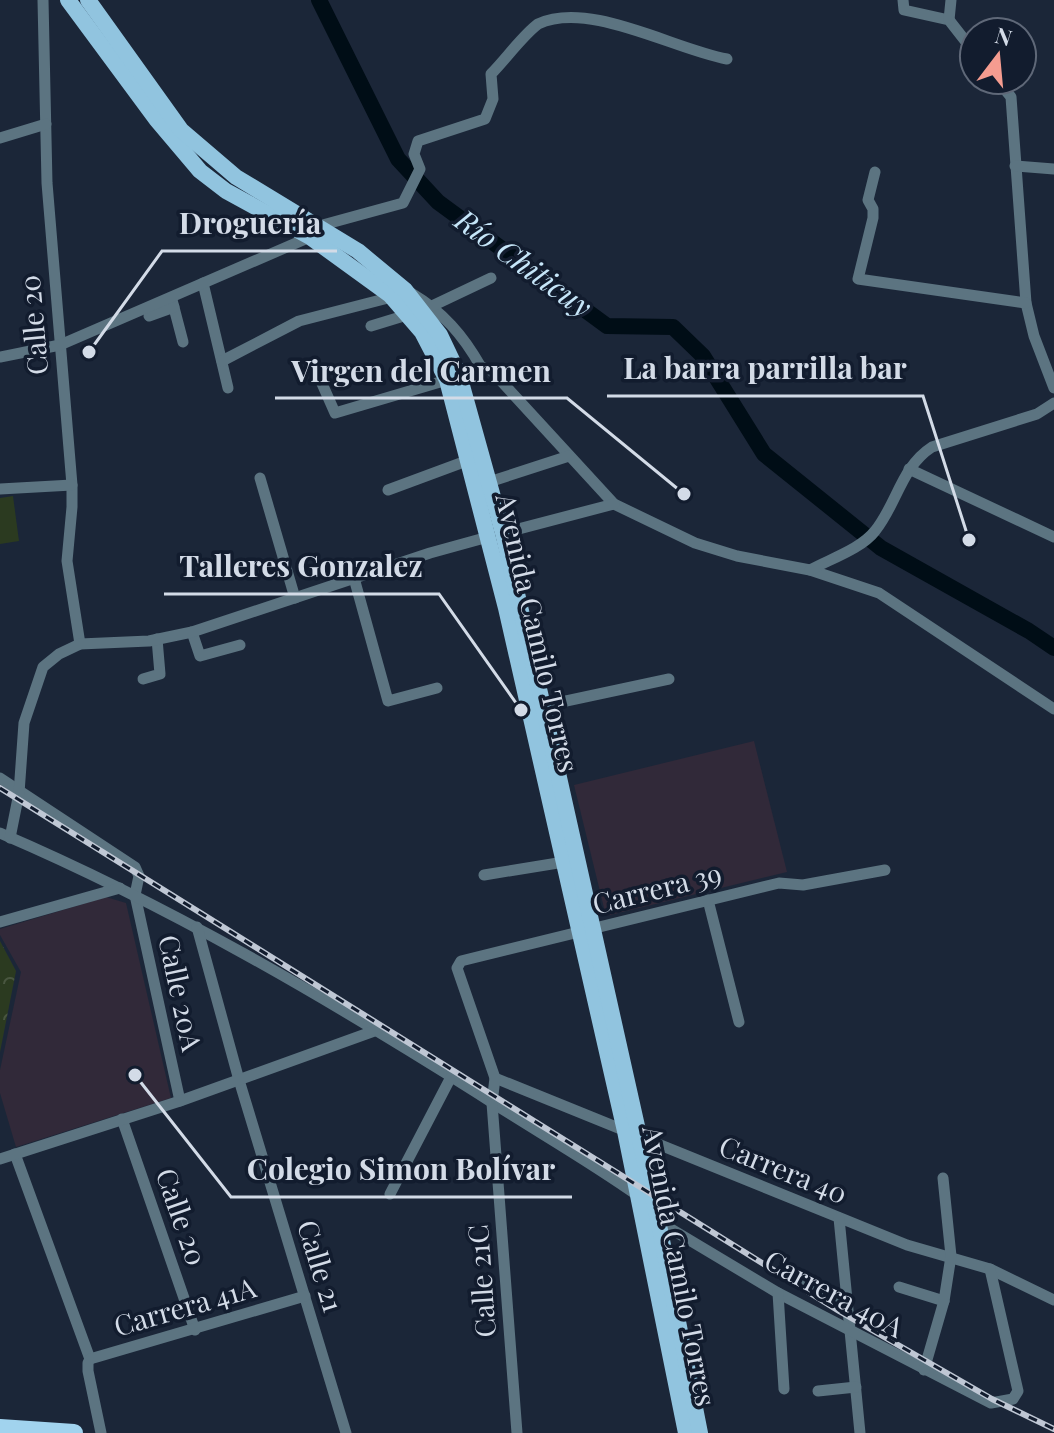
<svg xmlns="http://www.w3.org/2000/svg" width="1054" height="1433" font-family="'Playfair Display',serif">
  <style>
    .education { fill: #312939 }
    .forest { fill: url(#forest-crowns) }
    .pitch { fill: #2b3a20 }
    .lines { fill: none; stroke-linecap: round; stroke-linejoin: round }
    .river { stroke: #000d16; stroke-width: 16 }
    .minor { stroke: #5c7481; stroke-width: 11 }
    .primary { stroke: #91c4df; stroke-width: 16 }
    .trunk { stroke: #a1d3ee; stroke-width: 18 }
    .rail-casing { stroke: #bfc7d4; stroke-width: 6 }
    .rail { stroke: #121c2e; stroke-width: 3; stroke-dasharray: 9; stroke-linecap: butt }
    .labels { text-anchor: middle; stroke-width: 7; stroke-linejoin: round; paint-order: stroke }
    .street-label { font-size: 28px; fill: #d3dbe7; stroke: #121c2e }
    .water-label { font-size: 30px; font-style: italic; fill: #c6e6f9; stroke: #121c2e }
    .leader { fill: none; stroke: #d3dbe7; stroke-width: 3 }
    .callout-dot { fill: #d3dbe7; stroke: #121c2e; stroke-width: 3 }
    .callout-label { font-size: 30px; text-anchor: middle; font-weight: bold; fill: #d3dbe7; stroke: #121c2e; stroke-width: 7; stroke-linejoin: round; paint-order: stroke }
  </style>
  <defs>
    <pattern id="forest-crowns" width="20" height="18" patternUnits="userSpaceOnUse" patternTransform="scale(2)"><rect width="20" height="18" fill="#2b3a20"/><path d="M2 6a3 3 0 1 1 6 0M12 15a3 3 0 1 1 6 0" fill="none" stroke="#495640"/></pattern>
  </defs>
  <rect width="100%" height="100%" fill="#1b2638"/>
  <g class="education">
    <path d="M754 741 787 872 606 916 574 785Z"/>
    <path d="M106 897 126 903 171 1098 16 1147 0 1093V1070L21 972 0 935V929Z"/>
  </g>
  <path class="forest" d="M0 941 16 971 0 1052Z"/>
  <path class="pitch" d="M13 496 19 541 0 544V498Z"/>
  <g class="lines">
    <path class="river" d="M319 0 398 159 438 202 607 326 673 327 703 356 764 454 881 548 1029 631 1054 648"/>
    <g class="minor">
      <path d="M43 0 47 183 72 485V507L67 561 80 644"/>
      <path d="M903 0 904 10 949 20 974 52"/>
      <path d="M949 20 951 0"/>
      <path d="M997 80 1011 97 1026 303 1034 336 1054 388"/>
      <path d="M0 138 46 124"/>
      <path d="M1015 166 1054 169"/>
      <path d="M875 172 868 200 873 209V218L858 279 1026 303"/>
      <path d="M319 226 403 203 420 169 414 154 418 141 485 119 493 99 491 74C506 59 522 36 538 24 589 0 673 49 727 59"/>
      <path d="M203 283 228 388"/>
      <path d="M411 293C443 312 463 335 481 367"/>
      <path d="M172 300 183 342"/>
      <path d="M432 306 491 278"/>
      <path d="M149 316 174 307"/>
      <path d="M371 326 407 315"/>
      <path d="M0 357 60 345 310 237"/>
      <path d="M222 361 299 321 392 297"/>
      <path d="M320 379 335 413 447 380 481 367 491 370 614 504 695 543 737 556 810 570 879 593 1054 709"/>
      <path d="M909 469 1054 537"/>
      <path d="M260 478 295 598"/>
      <path d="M489 482 569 456"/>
      <path d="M0 489 72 485"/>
      <path d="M388 490 469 460"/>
      <path d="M503 533 614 504"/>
      <path d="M810 570C830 559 861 549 875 531 897 504 901 467 932 447L1037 414 1054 403"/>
      <path d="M354 578 388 701 437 688"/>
      <path d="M192 632 200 656 240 645"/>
      <path d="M143 679 160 674 157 639"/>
      <path d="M538 707 669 679"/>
      <path d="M0 778 135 867 139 876 135 895 180 1101"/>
      <path d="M0 833C168 905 325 997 479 1094 531 1128 586 1159 637 1195"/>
      <path d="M10 838 19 793 24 723 43 667 59 654 80 644 149 641 192 632 430 553 488 537"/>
      <path d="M484 875 564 862"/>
      <path d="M708 900 739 1022"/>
      <path d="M0 922 120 888"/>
      <path d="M197 927 239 1080 346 1433"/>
      <path d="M495 1078 907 1245 990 1269 1054 1300"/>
      <path d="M122 1119 195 1330"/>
      <path d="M15 1154 90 1359"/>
      <path d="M0 1159 180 1101 377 1030"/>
      <path d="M390 1194 451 1077"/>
      <path d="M839 1218 860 1433"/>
      <path d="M656 1220 778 1293 991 1403 1013 1399 1018 1391 990 1269"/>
      <path d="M800 1275 811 1284 848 1301"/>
      <path d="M899 1287 944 1301"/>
      <path d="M778 1293 784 1389"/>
      <path d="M924 1370 944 1301 951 1256 943 1178"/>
      <path d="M818 1391 856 1387"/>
      <path d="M101 1433 88 1371V1363L90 1359 305 1296"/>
      <path d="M517 1433 492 1103 495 1078 457 968 461 961 469 959 779 883 803 885 885 870"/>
    </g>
    <g class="primary">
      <path d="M68 0 156 119 200 171 226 191 310 237 390 295 422 332 447 380 506 608 625 1131 686 1433"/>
      <path d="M88 0 181 130 236 177 358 251 405 290 440 335 459 375 503 533 543 706 658 1220 700 1433"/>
    </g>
    <path class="trunk" d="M0 1428 74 1433"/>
    <g class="rail-casing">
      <path id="rail" d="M0 788 839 1311 992 1399 1054 1429"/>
    </g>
    <use href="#rail" class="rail"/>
  </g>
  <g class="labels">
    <g class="street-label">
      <text transform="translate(34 325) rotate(-95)" y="10">Calle 20</text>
      <text transform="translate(537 633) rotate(77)" y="10">Avenida Camilo Torres</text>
      <text transform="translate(657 889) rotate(-14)" y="10">Carrera 39</text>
      <text transform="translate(180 993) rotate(78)" y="10">Calle 20A</text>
      <text transform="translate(783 1170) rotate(22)" y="10">Carrera 40</text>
      <text transform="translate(181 1217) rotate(71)" y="10">Calle 20</text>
      <text transform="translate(320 1266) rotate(73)" y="10">Calle 21</text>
      <text transform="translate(679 1266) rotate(79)" y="10">Avenida Camilo Torres</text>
      <text transform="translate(482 1281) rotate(-94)" y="10">Calle 21C</text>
      <text transform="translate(834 1294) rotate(28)" y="10">Carrera 40A</text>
      <text transform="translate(185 1307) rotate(-16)" y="10">Carrera 41A</text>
    </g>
    <g class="water-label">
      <text transform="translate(523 264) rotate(36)" y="10">Río Chiticuy</text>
    </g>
  </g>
  <path class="leader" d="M89 352L162 251H337M969 540L923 396H607M684 494L567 398H275M521 710L439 594H164M135 1075L231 1197H572"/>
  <g class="callout-dot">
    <circle cx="89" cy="352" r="8"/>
    <circle cx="969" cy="540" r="8"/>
    <circle cx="684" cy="494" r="8"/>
    <circle cx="521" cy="710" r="8"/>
    <circle cx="135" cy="1075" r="8"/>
  </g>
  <g class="callout-label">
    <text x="250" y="234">Droguería</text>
    <text x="765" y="379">La barra parrilla bar</text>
    <text x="421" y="382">Virgen del Carmen</text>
    <text x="301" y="577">Talleres Gonzalez</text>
    <text x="401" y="1180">Colegio Simon Bolívar</text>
  </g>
  <g transform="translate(998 56) rotate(16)"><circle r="38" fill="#121c2e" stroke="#5f6878" stroke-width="2"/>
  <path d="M0-6L14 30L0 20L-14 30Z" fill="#f59c90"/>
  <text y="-12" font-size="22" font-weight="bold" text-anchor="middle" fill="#d3dbe7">N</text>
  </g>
</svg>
